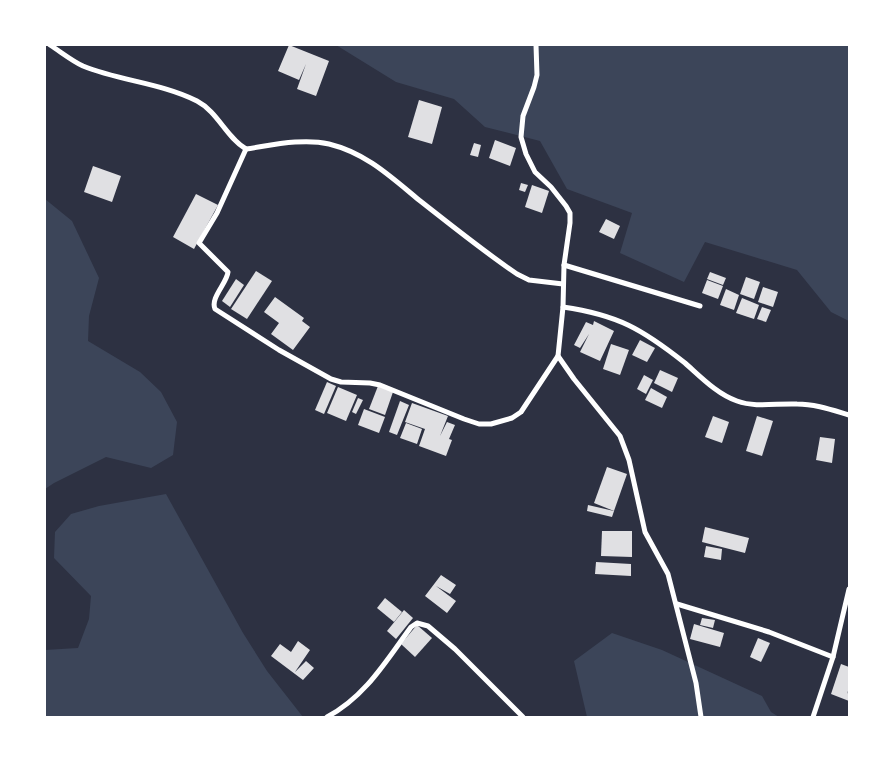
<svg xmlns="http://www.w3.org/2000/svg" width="894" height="762" font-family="Inter,sans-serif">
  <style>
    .green { fill: #3c4559 }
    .building { fill: #e0e0e3 }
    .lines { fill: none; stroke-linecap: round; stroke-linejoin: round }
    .minor { stroke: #fff; stroke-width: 5 }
  </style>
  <rect width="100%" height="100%" fill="#2d3142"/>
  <g class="green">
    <path d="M336 45H849V321L831 312 797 270 705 242 684 282 620 253 632 213 567 189 540 141 485 127 454 99 396 82Z"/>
    <path d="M45 199 72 221 99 278 89 316 88 341 140 372 161 392 177 422 173 455 151 468 106 457 54 483 45 489Z"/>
    <path d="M166 494 243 633 267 671 303 717H45V650L78 648 89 619 91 596 54 558 55 532 71 514 99 506Z"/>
    <path d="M612 633 662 650 762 696 771 712 779 717H587L574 661Z"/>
  </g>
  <g class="building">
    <path d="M289 45 329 61 316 96 297 89 306 64 299 80 278 71Z"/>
    <path d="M419 100 442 107 432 144 408 137Z"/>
    <path d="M495 140 516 148 510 166 489 158Z"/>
    <path d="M474 143 481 145 478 157 470 155Z"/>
    <path d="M93 166 121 176 112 202 84 192Z"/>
    <path d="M521 183 528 185 525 192 519 190Z"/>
    <path d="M532 185 549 191 542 213 525 207Z"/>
    <path d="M196 194 218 205 194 249 173 237Z"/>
    <path d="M606 219 620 226 614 239 599 232Z"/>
    <path d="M256 271 272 281 247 319 231 309Z"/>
    <path d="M710 272 726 278 723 285 707 279Z"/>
    <path d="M746 277 760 282 754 299 740 294Z"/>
    <path d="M236 279 244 285 230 307 222 301Z"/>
    <path d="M707 280 723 286 718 299 702 293Z"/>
    <path d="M763 287 778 292 773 307 758 302Z"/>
    <path d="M726 289 739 295 734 310 720 305Z"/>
    <path d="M275 297 304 318 302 321 310 327 293 350 271 334 279 323 264 312Z"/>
    <path d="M742 298 759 305 754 319 736 313Z"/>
    <path d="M762 307 771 310 766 322 757 319Z"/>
    <path d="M594 321 614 331 600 361 580 352 589 334 580 348 574 345 586 322 593 325Z"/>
    <path d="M640 340 655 348 647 362 632 355Z"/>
    <path d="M611 344 629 350 620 375 603 369Z"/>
    <path d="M660 370 678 378 672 392 654 383Z"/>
    <path d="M644 375 653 380 646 394 637 389Z"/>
    <path d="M327 382 336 386 324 414 315 410Z"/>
    <path d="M378 386 393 392 385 415 369 409Z"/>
    <path d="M338 387 357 395 346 421 327 413Z"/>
    <path d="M651 388 667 397 662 408 645 400Z"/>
    <path d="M358 398 363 400 356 414 352 412Z"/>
    <path d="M400 401 409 405 397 435 389 432Z"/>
    <path d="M412 403 448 416 440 436 447 422 455 425 449 439 452 440 446 456 419 446 425 429 405 422Z"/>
    <path d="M364 409 385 417 379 433 358 425Z"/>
    <path d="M713 416 729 422 722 443 705 437Z"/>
    <path d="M757 416 773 421 762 456 746 451Z"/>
    <path d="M406 423 422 429 417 444 400 438Z"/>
    <path d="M820 437 835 439 832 463 816 460Z"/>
    <path d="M607 467 627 474 614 511 594 503Z"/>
    <path d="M588 505 614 511 612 517 587 511Z"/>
    <path d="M705 527 749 538 745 553 702 542Z"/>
    <path d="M602 531H632V557L601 556Z"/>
    <path d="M706 546 722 549 721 560 704 557Z"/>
    <path d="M596 562 631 564V576L595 574Z"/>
    <path d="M441 575 456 585 450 594 436 586 456 601 447 613 425 596Z"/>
    <path d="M385 598 402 612 394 622 377 608Z"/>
    <path d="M404 610 413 618 396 639 387 631Z"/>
    <path d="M702 618 715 620 713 628 700 625Z"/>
    <path d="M694 624 724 633 720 647 690 639Z"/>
    <path d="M417 625 432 638 415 657 401 644Z"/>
    <path d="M758 638 770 643 761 662 750 657Z"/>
    <path d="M298 641 310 650 295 672 306 661 314 668 303 680 271 656 280 644 291 652Z"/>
    <path d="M841 664 849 667V688L847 694 849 690V701L831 694Z"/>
  </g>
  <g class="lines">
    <g class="minor">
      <path d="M50 45C61 52 72 61 83 66 120 81 161 83 197 101 218 112 226 137 246 149 273 145 303 138 329 144 366 153 391 177 419 200 451 225 483 251 517 274L529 280 563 284"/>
      <path d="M536 45 537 75 534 87 523 116 521 137 526 154 535 172 551 187 566 206 570 213V223L564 265 563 307 558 356 574 379 620 436 629 460 645 532 668 574 696 683 701 717"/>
      <path d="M246 149 217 213 199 243 228 272C227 283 210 298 215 309L279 350 331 379 341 382 370 383 380 385 464 419 479 424H491L512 418 521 412 558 356"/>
      <path d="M564 265 700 306"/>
      <path d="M563 307C618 315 642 329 685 363 701 377 717 394 737 401 756 408 777 403 797 404 815 404 832 410 849 415"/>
      <path d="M677 604 769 632 833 657"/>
      <path d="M327 717C365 697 386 661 411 627L417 623 428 626 455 649 523 717"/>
      <path d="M813 717 833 657 849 589"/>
    </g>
  </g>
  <rect width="894" height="762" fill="none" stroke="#ffffff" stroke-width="92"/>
</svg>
